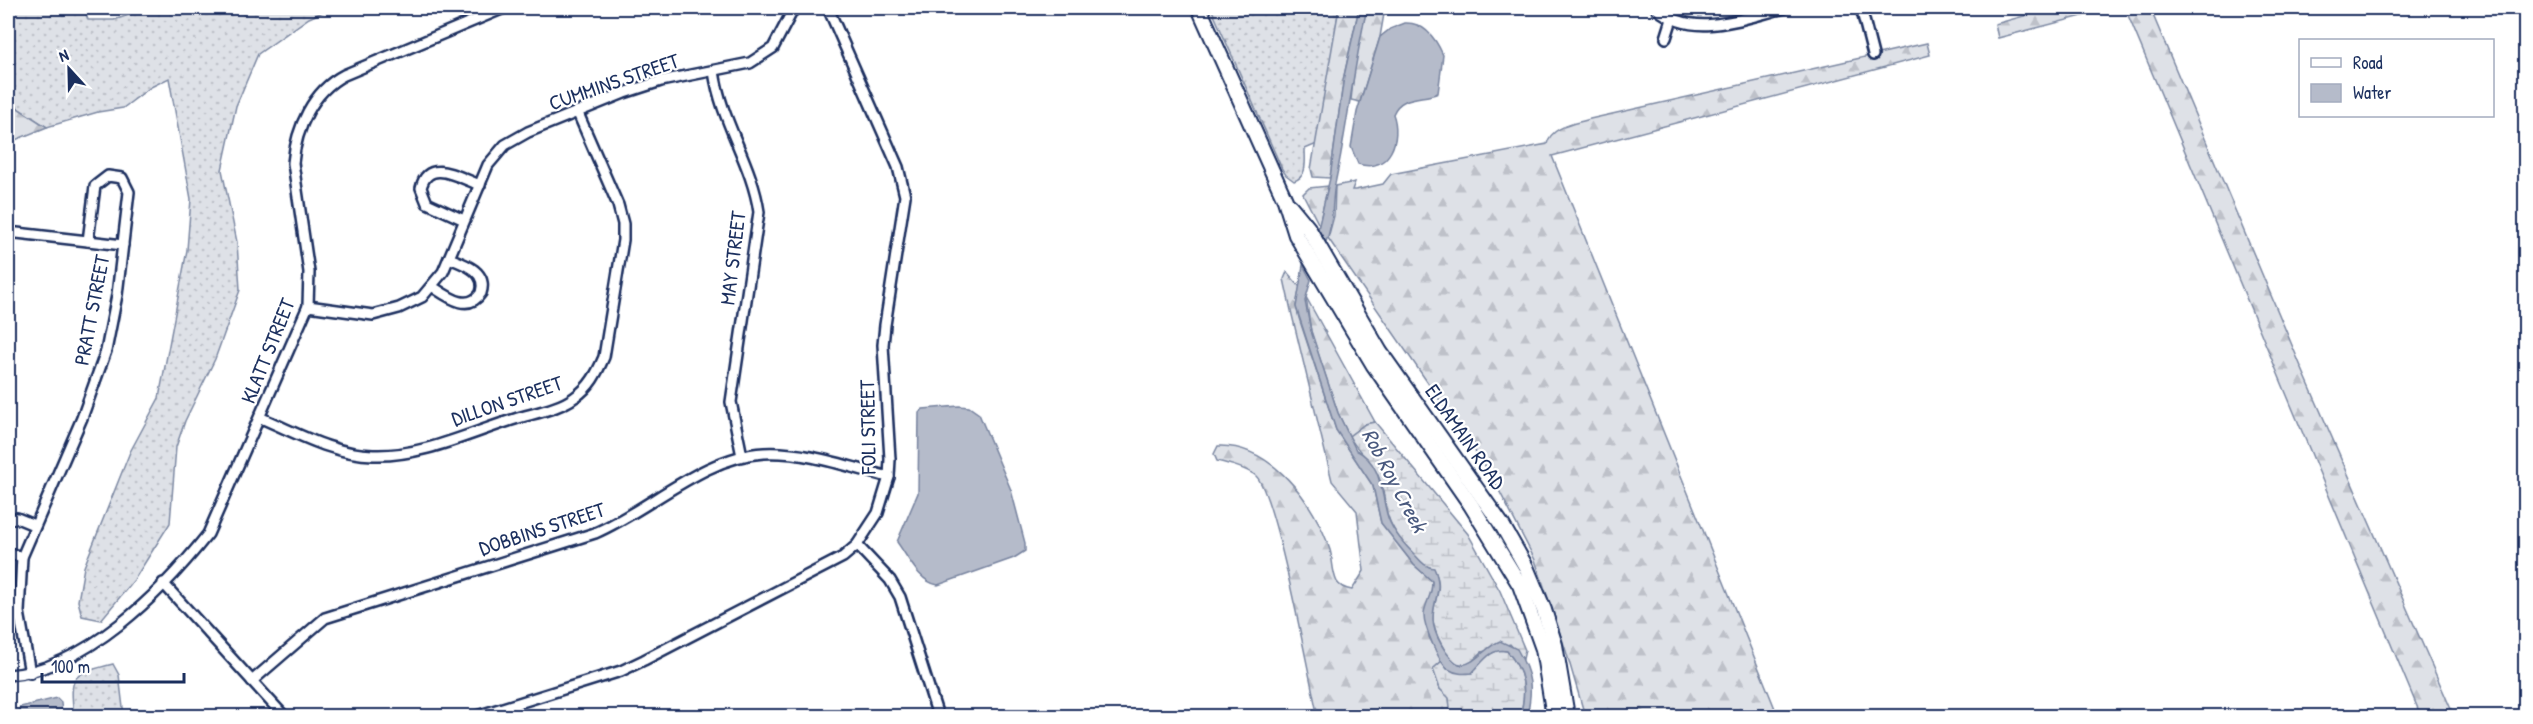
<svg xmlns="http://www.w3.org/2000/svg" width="2533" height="724" font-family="'Patrick Hand',sans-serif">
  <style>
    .grass { fill: url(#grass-dots); stroke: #7c88a2; stroke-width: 1.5 }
    .forest { fill: url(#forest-firs); stroke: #7c88a2; stroke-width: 1.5 }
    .wetland { fill: url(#wetland-marsh); stroke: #7c88a2; stroke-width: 1.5 }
    .water { fill: #b5bbca; stroke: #77839f; stroke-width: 1.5 }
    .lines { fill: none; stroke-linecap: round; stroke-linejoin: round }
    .street-casing { stroke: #1b2f5e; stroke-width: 14 }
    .secondary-casing { stroke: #1b2f5e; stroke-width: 18 }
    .street { stroke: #fff; stroke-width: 9 }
    .secondary { stroke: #fff; stroke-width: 14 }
    .labels { text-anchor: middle; stroke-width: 4.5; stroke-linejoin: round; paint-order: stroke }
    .street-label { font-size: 21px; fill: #1b2f5e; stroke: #fff }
    .water-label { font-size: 22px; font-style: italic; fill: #49597e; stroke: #fff }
  </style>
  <defs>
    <pattern id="grass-dots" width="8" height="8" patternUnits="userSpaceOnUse" patternTransform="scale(1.5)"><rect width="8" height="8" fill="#dee1e7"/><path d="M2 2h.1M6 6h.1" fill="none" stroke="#bec1c9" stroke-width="1.8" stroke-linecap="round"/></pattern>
    <pattern id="forest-firs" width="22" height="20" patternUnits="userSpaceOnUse" patternTransform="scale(1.5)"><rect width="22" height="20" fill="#dee1e7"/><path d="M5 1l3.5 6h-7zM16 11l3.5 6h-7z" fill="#bec1c9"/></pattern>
    <pattern id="wetland-marsh" width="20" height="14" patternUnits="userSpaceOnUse" patternTransform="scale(1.5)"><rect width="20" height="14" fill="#dee1e7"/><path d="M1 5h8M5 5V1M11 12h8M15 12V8" fill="none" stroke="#bec1c9"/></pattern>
  </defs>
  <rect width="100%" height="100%" fill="#fff"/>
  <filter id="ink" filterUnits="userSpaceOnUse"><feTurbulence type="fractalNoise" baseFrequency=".0167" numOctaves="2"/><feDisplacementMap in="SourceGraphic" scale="12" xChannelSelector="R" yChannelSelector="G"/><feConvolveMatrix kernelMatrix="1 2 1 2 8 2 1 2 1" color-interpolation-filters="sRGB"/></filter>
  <g filter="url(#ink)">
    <g class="grass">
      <path d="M8 8H84L88 20H114L150 8H332L309 18 258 54 236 106 222 170 237 242 240 290 215 359 185 421 176 447 170 523 134 580 101 620 82 616 78 601 84 567 130 452 159 398 187 250 191 199 169 78 151 87 123 108 98 112 47 127 19 109 8 96Z"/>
      <path d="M1211 8H1339L1317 144 1305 149C1305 161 1308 176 1294 181L1286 175 1282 169Z"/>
      <path d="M113 664 119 675 124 716H74C69 673 72 675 113 664Z"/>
    </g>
    <g class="forest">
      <path d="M1339 8H1359L1344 76 1330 178 1313 177 1311 169Z"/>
      <path d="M1367 8H1385L1380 37 1360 102 1351 100 1356 54Z"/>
      <path d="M2053 8H2113L1998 38 1995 24Z"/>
      <path d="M2125 8H2150L2302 369 2454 716H2421Z"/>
      <path d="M1927 43 1930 55 1552 156 1778 716H1585L1566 651 1535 560 1490 473 1328 238 1334 216 1335 186 1355 182 1352 190H1355L1383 184 1391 174 1547 144C1551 126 1575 124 1590 119Z"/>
      <path d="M8 96 19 109 47 127 8 143Z"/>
      <path d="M1328 186 1319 225 1303 194 1309 188Z"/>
      <path d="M1287 272 1300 287 1296 306 1299 318 1336 430 1373 486 1381 523 1414 565 1432 581 1429 637 1442 661 1433 669 1440 689 1449 697 1451 716H1328L1316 708C1308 671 1275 494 1256 476 1247 468 1228 464 1217 461L1214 454 1218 446C1271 444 1315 503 1330 550 1333 560 1332 572 1337 582 1340 587 1346 589 1352 590L1364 571 1357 511 1332 481 1292 315 1284 279Z"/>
      <path d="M1306 297 1375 422 1365 424 1349 436 1338 413 1311 332Z"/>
    </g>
    <g class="wetland">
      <path d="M1375 422 1468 534 1500 591 1525 650 1523 659 1510 644 1482 652 1468 665 1453 663C1445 652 1434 633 1433 620 1432 599 1445 591 1434 569 1415 565 1392 532 1387 513 1384 500 1384 486 1377 473 1369 458 1356 450 1349 436L1365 424Z"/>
      <path d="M1499 650 1507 651C1525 672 1527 691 1520 716H1451L1449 698 1440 689 1433 669 1442 661 1447 669 1471 673 1487 655Z"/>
    </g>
    <g class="water">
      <path d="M1359 8H1367C1354 64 1348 122 1336 179 1330 205 1336 220 1324 247L1317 233 1330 178 1344 76Z"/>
      <path d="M1405 23C1424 22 1436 39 1443 55L1438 93C1423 100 1401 94 1393 114 1402 138 1390 174 1358 164L1351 147 1357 112 1380 37 1390 29Z"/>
      <path d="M1303 265 1311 280 1305 301 1311 331 1338 413 1356 450C1381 462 1381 491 1387 514 1391 529 1402 542 1413 553 1420 560 1424 567 1434 568 1444 590 1433 597 1433 619 1433 633 1447 660 1461 665 1476 664 1485 647 1500 641L1517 649C1532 675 1533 688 1527 716H1520C1527 691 1525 672 1507 651 1490 648 1483 662 1472 673 1463 674 1456 674 1448 669 1439 663 1423 625 1424 613 1426 601 1433 593 1432 581L1414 565 1381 523 1373 486 1336 430 1296 307Z"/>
      <path d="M959 406 969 407 979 414 1011 490 1025 543V551L1014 558 938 585C919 582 908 557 897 542L918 493 919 413 923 409Z"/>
      <path d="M57 698 61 702 62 716H18L20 707Z"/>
    </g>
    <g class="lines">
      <g class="street-casing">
        <g id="street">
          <path d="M1656 8C1694 40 1742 18 1785 8"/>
          <path d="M1861 8 1873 55"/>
          <path d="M1666 38 1672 19"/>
          <path d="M714 71C721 122 752 163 759 212L731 402 742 456"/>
          <path d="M464 220 427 203 421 188C428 157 460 178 480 185"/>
          <path d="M8 232 123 245"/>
          <path d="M433 287C447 296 468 313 481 293 488 272 465 264 449 258"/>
          <path d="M308 306 373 315 399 308 422 297 443 272 488 165 505 145 528 132 624 93 661 81 750 63 773 48 794 8"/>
          <path d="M261 418C297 433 333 454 373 455 421 457 470 433 515 419 534 413 559 409 575 397 590 387 597 373 604 357L623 240V224L618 205 577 111"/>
          <path d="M8 519 17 518 34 525"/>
          <path d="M857 545 890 580 900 597 938 716"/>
          <path d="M8 553 22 557"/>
          <path d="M163 583 284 716"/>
          <path d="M30 673 19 612 22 557 82 418 106 351 117 295 129 192 122 178 108 176 95 186 88 241"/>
          <path d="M8 675C85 670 162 592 208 534L308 306 309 272 293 163C296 128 313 91 344 75L504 8"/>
          <path d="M252 681 325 618 595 533C649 510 704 456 764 453 806 451 849 467 889 477"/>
          <path d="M477 716 621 671 644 660 843 557 857 545 878 513 889 477 890 459 883 345 885 325 905 196 898 167 828 8"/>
        </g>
      </g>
      <g class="secondary-casing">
        <g id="secondary">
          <path d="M1199 8 1285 200 1296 235 1373 364 1471 505 1520 585 1543 649 1554 716"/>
          <path d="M1290 206 1308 228 1380 352 1502 525 1526 567 1544 610 1555 645 1567 716"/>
        </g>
      </g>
      <use href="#street" class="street"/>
      <use href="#secondary" class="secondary"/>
    </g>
  </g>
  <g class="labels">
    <g class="street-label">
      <text transform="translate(614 82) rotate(-19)" y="7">CUMMINS STREET</text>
      <text transform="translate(733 258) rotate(-83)" y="7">MAY STREET</text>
      <text transform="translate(92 310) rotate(-79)" y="7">PRATT STREET</text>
      <text transform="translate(268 351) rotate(-68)" y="7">KLATT STREET</text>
      <text transform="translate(507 401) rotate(-19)" y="7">DILLON STREET</text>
      <text transform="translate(868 427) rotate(-91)" y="7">FOLI STREET</text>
      <text transform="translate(1465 437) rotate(55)" y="7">ELDAMAIN ROAD</text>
      <text transform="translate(542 529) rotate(-18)" y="7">DOBBINS STREET</text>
    </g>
    <g class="water-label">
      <text transform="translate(1395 480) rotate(62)" y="8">Rob Roy Creek</text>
    </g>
  </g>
  <rect width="2533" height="724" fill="none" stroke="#fff" stroke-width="30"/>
  <rect x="15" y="15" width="2503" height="694" fill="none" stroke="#1b2f5e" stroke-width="2" filter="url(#ink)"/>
  <rect x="2299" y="39" width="195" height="78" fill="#ffffff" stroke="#a4acbf" stroke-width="1.5"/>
  <rect x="2311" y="58" width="30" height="9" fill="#ffffff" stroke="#a4acbf" stroke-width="1.5"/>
  <text x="2353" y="69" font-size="18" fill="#1b2f5e">Road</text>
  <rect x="2311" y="84" width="30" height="18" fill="#b5bbca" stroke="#a4acbf" stroke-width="1.5"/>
  <text x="2353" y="99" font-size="18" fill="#1b2f5e">Water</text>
  <g transform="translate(69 69) rotate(338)" stroke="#ffffff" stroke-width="4.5" paint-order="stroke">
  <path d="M0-4.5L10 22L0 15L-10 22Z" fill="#1b2f5e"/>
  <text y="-9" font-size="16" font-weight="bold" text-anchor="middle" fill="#1b2f5e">N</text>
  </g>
  <path d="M42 673v9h142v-9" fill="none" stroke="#1b2f5e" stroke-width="3"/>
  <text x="51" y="673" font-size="18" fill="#1b2f5e" stroke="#ffffff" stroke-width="4.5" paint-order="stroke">100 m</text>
</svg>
